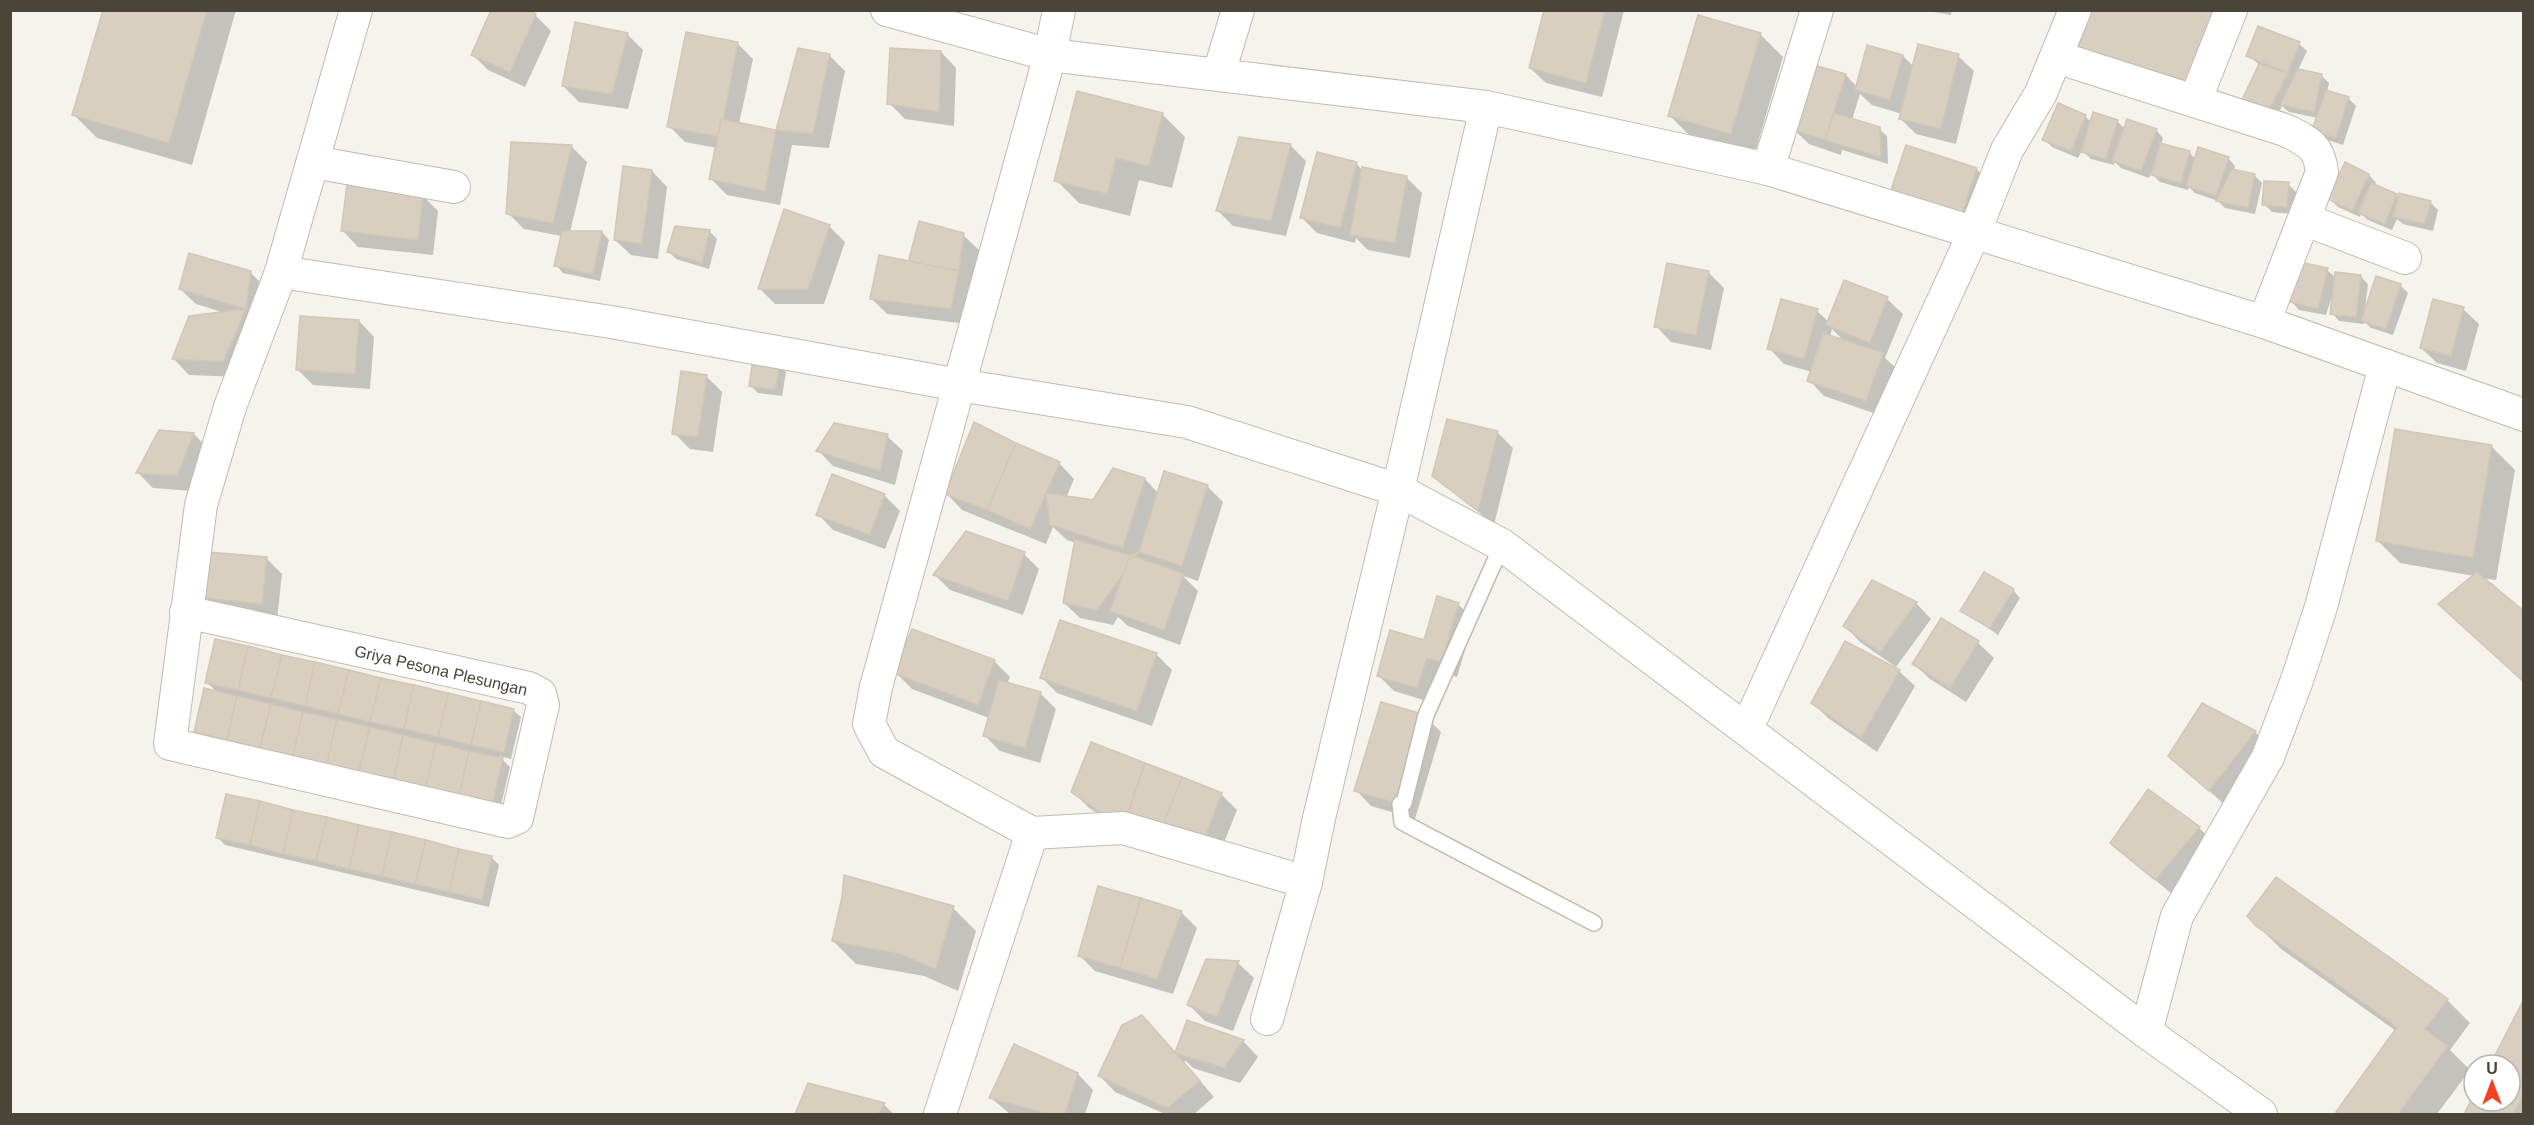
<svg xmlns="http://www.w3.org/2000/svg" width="2534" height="1125" font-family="Helvetica,sans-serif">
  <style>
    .shadow { fill: #0003; fill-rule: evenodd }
    .building { fill: #d8cfc1; stroke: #d3c7b4; stroke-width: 1.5 }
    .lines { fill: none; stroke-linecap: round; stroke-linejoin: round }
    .service-casing { stroke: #c2bbae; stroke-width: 18 }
    .minor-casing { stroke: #c2bbae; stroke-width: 34 }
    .service { stroke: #fff; stroke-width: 15 }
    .minor { stroke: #fff; stroke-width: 32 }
    .labels { text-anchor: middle; stroke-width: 4.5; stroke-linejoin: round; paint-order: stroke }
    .street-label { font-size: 16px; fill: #4b4439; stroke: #fff }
  </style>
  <rect width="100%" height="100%" fill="#f6f3ec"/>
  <g class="shadow">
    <path d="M104 10H236L192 165 97 138 74 115Z"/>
    <path d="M1545 10H1624L1602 97 1546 83 1530 68Z"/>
    <path d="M1922 10H1952L1951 15Z"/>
    <path d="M535 15 551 31 525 87 488 70 473 55Z"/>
    <path d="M627 34 643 50 628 109 579 102 563 86Z"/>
    <path d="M1760 34 1783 57 1754 156 1693 139 1670 116Z"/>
    <path d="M737 43 753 59 739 124 778 131 799 49 829 55 845 71 829 148 792 145 780 205 727 195 711 179 717 148 685 142 669 126Z"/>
    <path d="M2299 44 2307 51 2298 70 2321 75 2329 83 2327 92 2348 98 2356 106 2343 145 2322 138 2314 130 2318 118 2289 112 2282 106 2275 122 2249 111 2260 65 2248 56Z"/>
    <path d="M1868 47 1903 56 1914 67 1958 56 1974 71 1956 144 1916 134 1901 119 1902 114 1872 105 1860 94 1852 120 1879 129 1887 136 1888 164 1842 150 1841 155 1809 144 1793 129 1811 66 1846 75 1857 87Z"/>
    <path d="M941 52 956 68 954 126 905 119 889 103Z"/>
    <path d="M1162 114 1185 137 1172 188 1139 180 1130 216 1079 203 1056 180Z"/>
    <path d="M2085 116 2092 123 2117 121 2125 129 2156 130 2163 138 2161 145 2189 152 2196 160 2228 158 2235 166 2234 171 2255 176 2262 183 2255 214 2225 208 2218 201 2195 193 2189 187 2188 190 2160 182 2151 173 2149 178 2121 168 2115 162 2114 165 2091 159 2082 150 2078 158 2052 147 2044 139Z"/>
    <path d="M1240 139 1291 146 1306 161 1286 236 1233 226 1217 210Z"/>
    <path d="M513 143 572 147 587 162 570 232H602L609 240 600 281 563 273 556 265 562 236 524 229 508 213Z"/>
    <path d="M1356 163 1361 169 1406 177 1422 193 1410 258 1368 250 1356 238 1355 243 1317 233 1301 217Z"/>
    <path d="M2346 164 2369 175 2376 183 2374 186 2399 198 2430 202 2438 210 2433 231 2403 224 2397 219 2392 230 2368 220 2361 214 2360 217 2338 207 2330 199Z"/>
    <path d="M1976 169 1992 185 1978 227 1908 205 1893 190Z"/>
    <path d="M652 171 667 187 658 259 631 255 615 240Z"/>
    <path d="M2288 184 2296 192 2294 214 2272 212 2264 204Z"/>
    <path d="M422 195 438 211 433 255 358 247 343 231Z"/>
    <path d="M829 226 845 242 824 304H775L759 288Z"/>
    <path d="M709 231 717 239 709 269 676 259 669 252Z"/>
    <path d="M963 235 979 250 967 324 887 314 871 298 910 263Z"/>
    <path d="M2327 270 2336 278 2361 277 2368 284 2365 309 2400 285 2408 293 2393 335 2371 328 2364 321V324L2339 321 2332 313 2335 287 2326 315 2299 310 2292 302Z"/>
    <path d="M250 272 266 288 238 377 189 375 174 359 191 318 225 313 196 304 180 289Z"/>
    <path d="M1708 272 1724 288 1711 350 1671 342 1656 326Z"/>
    <path d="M1887 299 1903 314 1885 358 1898 370 1882 416 1824 396 1809 380 1812 372 1784 364 1769 348 1817 311 1829 322ZM1832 329 1845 342 1830 337Z"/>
    <path d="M2463 309 2479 324 2466 371 2437 363 2421 348Z"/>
    <path d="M359 321 374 337 370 389 313 385 297 369Z"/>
    <path d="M779 365 786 372 782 396 758 393 750 385Z"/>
    <path d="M706 376 722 392 713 452 690 449 674 433Z"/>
    <path d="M160 432 194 434 209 450 193 491 153 488 138 473Z"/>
    <path d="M1497 432 1513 448 1494 525 1434 475Z"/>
    <path d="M887 436 903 451 895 485 833 466 818 450Z"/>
    <path d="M2492 447 2515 470 2496 580 2482 578 2524 613V682L2440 604 2474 576 2400 563 2377 540Z"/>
    <path d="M1059 463 1074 479 1066 498 1094 502 1114 470 1145 479 1159 494 1207 486 1223 502 1198 581 1183 576 1198 591 1180 645 1128 626 1118 617 1113 625 1080 618 1064 603 1076 543 1067 540 1053 527 1046 544 962 510 947 494Z"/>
    <path d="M884 495 900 511 885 549 833 530 818 514Z"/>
    <path d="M1024 554 1039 569 1023 615 950 590 935 575Z"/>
    <path d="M266 558 282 574 277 619 221 613 205 597Z"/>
    <path d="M2013 590 2020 598 1998 635 1962 610Z"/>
    <path d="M1916 603 1931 619 1896 667 1860 642 1845 626Z"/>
    <path d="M1458 604 1474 620 1457 677 1442 672 1433 703 1394 691 1378 675 1425 642Z"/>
    <path d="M1941 620 1978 643 1994 658 1966 702 1930 679 1914 664Z"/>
    <path d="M1156 654 1172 670 1152 726 1057 693 1041 677Z"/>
    <path d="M994 661 1010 677 1007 684 1041 694 1056 709 1040 763 1000 751 984 735 989 718 912 689 896 673Z"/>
    <path d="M1899 671 1915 686 1877 752 1828 718 1813 703Z"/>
    <path d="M207 682 513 710 521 717 511 759 499 756 510 767 500 809 203 740 195 732 217 693Z"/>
    <path d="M2203 705 2255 732 2271 748 2226 806 2170 756Z"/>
    <path d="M1425 716 1441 732 1415 819 1371 806 1356 790Z"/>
    <path d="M1092 744 1222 795 1237 810 1221 850 1140 843 1088 807 1073 792Z"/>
    <path d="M2199 828 2215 843 2172 894 2111 843Z"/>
    <path d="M217 837 491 857 499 865 489 907 225 845Z"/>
    <path d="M1099 887 1182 913 1197 928 1173 994 1095 971 1079 955Z"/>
    <path d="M953 908 976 931 958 991 924 976 856 964 833 941Z"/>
    <path d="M2257 925 2447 1000 2470 1023 2450 1050 2470 1070 2437 1114H2341L2338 1111 2396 1031 2281 949Z"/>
    <path d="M1238 963 1254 978 1233 1031 1205 1021 1189 1005Z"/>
    <path d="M2524 1003V1114H2466L2474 1098V1101H2510V1065H2491Z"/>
    <path d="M1142 1017 1177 1054 1188 1022 1243 1041 1258 1057 1240 1083 1193 1068 1186 1061 1184 1062 1214 1097 1194 1114H1165L1115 1092 1100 1076Z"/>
    <path d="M1078 1074 1093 1090 1085 1114H1010L991 1098Z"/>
    <path d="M809 1085 884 1105 894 1114H797Z"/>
  </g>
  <g class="building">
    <path d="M103 10H207L169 143 72 115Z"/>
    <path d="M491 10H529L536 14 510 72 471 55Z"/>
    <path d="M1544 10H1605L1586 83 1529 68Z"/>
    <path d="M2090 10H2214L2189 85 2078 48Z"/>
    <path d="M1698 15 1761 33 1731 134 1668 116Z"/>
    <path d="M575 22 628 33 612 94 562 86Z"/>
    <path d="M2258 26 2300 42 2288 73 2246 56Z"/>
    <path d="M686 32 738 42 720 137 667 127Z"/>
    <path d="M1918 44 1959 54 1941 129 1899 119Z"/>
    <path d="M1867 45 1903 55 1890 100 1855 90Z"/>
    <path d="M798 48 830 54 813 134 776 130Z"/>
    <path d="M890 48 941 51 939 112 887 104Z"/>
    <path d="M1810 64 1846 74 1825 140 1791 129Z"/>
    <path d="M2259 64 2288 73 2267 115 2240 104Z"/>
    <path d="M2298 69 2322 74 2314 112 2280 105Z"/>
    <path d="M2326 90 2349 97 2336 138 2312 130Z"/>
    <path d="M1077 91 1163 113 1149 166 1116 158 1107 194 1054 181Z"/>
    <path d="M2058 103 2086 115 2071 151 2042 140Z"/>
    <path d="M2093 112 2118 120 2106 159 2081 152Z"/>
    <path d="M1834 113 1880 127 1881 157 1825 140Z"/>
    <path d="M721 119 776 130 765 191 709 179Z"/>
    <path d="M2127 119 2157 129 2141 171 2112 161Z"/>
    <path d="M1239 137 1291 144 1271 221 1216 211Z"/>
    <path d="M511 142 572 145 553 223 506 214Z"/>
    <path d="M2160 143 2190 151 2181 183 2151 175Z"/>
    <path d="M1906 145 1977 168 1962 213 1891 190Z"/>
    <path d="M2198 147 2229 157 2216 196 2186 186Z"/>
    <path d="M1317 152 1357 162 1340 228 1300 218Z"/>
    <path d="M2345 162 2369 174 2352 211 2328 199Z"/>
    <path d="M623 166 652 170 642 244 614 240Z"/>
    <path d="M1362 167 1407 176 1395 243 1350 235Z"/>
    <path d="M2232 169 2255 174 2248 208 2216 201Z"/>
    <path d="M2264 181 2289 182 2287 207 2262 205Z"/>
    <path d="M2371 183 2397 194 2385 224 2358 213Z"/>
    <path d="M347 185 423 194 418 240 341 231Z"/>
    <path d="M2399 193 2431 201 2425 224 2393 217Z"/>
    <path d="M784 209 830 225 808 289H758Z"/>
    <path d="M919 221 964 233 959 271 908 263Z"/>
    <path d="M675 226 710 230 702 263 667 252Z"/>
    <path d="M562 231H602L593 274 554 266Z"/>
    <path d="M189 253 251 271 246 309 179 289Z"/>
    <path d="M879 255 959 271 951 309 870 299Z"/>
    <path d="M2299 262 2328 268 2318 309 2290 302Z"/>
    <path d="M1667 263 1709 271 1696 335 1654 327Z"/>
    <path d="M2335 272 2361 275 2356 317 2330 314Z"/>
    <path d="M2376 276 2401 284 2386 329 2361 321Z"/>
    <path d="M1844 280 1888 297 1870 343 1826 325Z"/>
    <path d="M1781 299 1818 309 1804 359 1767 349Z"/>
    <path d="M2433 299 2464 307 2451 356 2420 348Z"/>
    <path d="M246 309 223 362 172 359 189 316Z"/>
    <path d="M300 316 359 320 355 374 296 370Z"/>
    <path d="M1823 333 1883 353 1866 401 1807 381Z"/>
    <path d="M753 359 780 363 775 390 749 386Z"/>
    <path d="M681 371 707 375 698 437 672 434Z"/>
    <path d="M1447 419 1498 431 1478 511 1432 476Z"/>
    <path d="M974 422 1016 443 987 510 945 494Z"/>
    <path d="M834 423 888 434 880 471 816 451Z"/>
    <path d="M2395 429 2492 445 2473 558 2376 541Z"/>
    <path d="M159 430 194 433 177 476 136 473Z"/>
    <path d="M1016 443 1060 462 1030 529 987 510Z"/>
    <path d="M1113 468 1145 478 1123 548 1050 525 1046 493 1093 500Z"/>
    <path d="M1164 471 1208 485 1182 566 1139 552Z"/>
    <path d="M832 474 885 494 870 535 816 515Z"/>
    <path d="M966 531 1025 552 1008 601 933 575Z"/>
    <path d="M1075 540 1130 555 1139 552 1097 610 1063 603Z"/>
    <path d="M208 552 267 557 262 604 204 598Z"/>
    <path d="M1130 555 1184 574 1164 630 1110 611Z"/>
    <path d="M1984 572 2014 589 1990 628 1960 611Z"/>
    <path d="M2477 572 2524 611V682L2438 604Z"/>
    <path d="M1872 580 1917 602 1880 652 1843 626Z"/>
    <path d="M1437 596 1459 603 1441 662 1427 658 1417 688 1377 676 1390 630 1424 640Z"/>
    <path d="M1941 618 1979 641 1950 688 1912 664Z"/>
    <path d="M1060 620 1157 653 1137 711 1040 678Z"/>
    <path d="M912 629 995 660 978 705 894 673Z"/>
    <path d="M215 639 248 646 238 690 205 683Z"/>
    <path d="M1845 641 1900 670 1861 738 1811 703Z"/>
    <path d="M248 646 282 655 271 698 238 690Z"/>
    <path d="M282 655 315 662 305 706 271 698Z"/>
    <path d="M315 662 349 670 338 714 305 706Z"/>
    <path d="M349 670 381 678 370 722 338 714Z"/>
    <path d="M381 678 414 685 404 729 370 722Z"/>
    <path d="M999 680 1041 692 1025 748 983 736Z"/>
    <path d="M414 685 448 693 438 737 404 729Z"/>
    <path d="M204 688 237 696 227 740 194 732Z"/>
    <path d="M448 693 481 701 471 745 438 737Z"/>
    <path d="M237 696 271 704 260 748 227 740Z"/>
    <path d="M481 701 514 709 504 752 471 745Z"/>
    <path d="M1381 702 1426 715 1400 804 1354 791Z"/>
    <path d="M2202 703 2256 731 2209 791 2168 756Z"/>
    <path d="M271 704 303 712 293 756 260 748Z"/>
    <path d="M303 712 337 719 327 764 293 756Z"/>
    <path d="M337 719 370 727 359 771 327 764Z"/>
    <path d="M370 727 403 735 394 779 359 771Z"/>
    <path d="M403 735 436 743 426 787 394 779Z"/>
    <path d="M1091 742 1145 763 1123 828 1071 792Z"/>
    <path d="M436 743 469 751 459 795 426 787Z"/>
    <path d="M469 751 503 758 493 802 459 795Z"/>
    <path d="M1145 763 1182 777 1165 823 1123 828Z"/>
    <path d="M1182 777 1222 793 1206 835 1158 838Z"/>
    <path d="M2148 789 2200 827 2155 880 2110 843Z"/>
    <path d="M226 794 260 801 250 845 216 838Z"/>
    <path d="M260 801 293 810 283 854 250 845Z"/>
    <path d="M293 810 327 817 316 861 283 854Z"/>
    <path d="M327 817 359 825 349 869 316 861Z"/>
    <path d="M359 825 392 832 382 876 349 869Z"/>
    <path d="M392 832 426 840 415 884 382 876Z"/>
    <path d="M426 840 459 849 449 892 415 884Z"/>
    <path d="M459 849 492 856 482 900 449 892Z"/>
    <path d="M844 875 954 906 936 969 900 954 832 941 842 897Z"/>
    <path d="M2276 877 2448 999 2425 1029 2448 1046 2398 1114H2340L2336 1112 2397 1027 2256 926 2247 916Z"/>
    <path d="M1098 886 1141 898 1120 968 1078 956Z"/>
    <path d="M1141 898 1182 911 1157 979 1120 968Z"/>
    <path d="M1206 959 1239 961 1217 1017 1187 1005Z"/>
    <path d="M2524 999V1094L2513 1114H2464L2474 1095V1101H2510V1065H2490Z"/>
    <path d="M1142 1015 1200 1081 1167 1108 1098 1076 1122 1025Z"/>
    <path d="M1187 1020 1244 1040 1224 1068 1175 1053Z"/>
    <path d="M1014 1044 1078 1073 1065 1114H1049L989 1098Z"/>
    <path d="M808 1083 885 1103 878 1114H795Z"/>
  </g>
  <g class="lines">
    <g class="service-casing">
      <path id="service" d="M1502 545 1426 715 1404 803 1400 804 1402 822 1594 923"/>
    </g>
    <g class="minor-casing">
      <g id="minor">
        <path d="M887 10 1050 55 1486 107 1768 169 2264 322 2524 415"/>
        <path d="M1059 10 1050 55 876 687 869 724 884 752 1032 833 1123 828 1306 882 1319 818 1398 490 1486 107"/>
        <path d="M2069 61 2285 130C2307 141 2319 145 2322 172L2264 322"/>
        <path d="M1219 73 1238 10"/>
        <path d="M2195 101 2231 10"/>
        <path d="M313 162 454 187"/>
        <path d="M1768 169 1817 10"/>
        <path d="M2306 220 2405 258"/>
        <path d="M281 272 611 322 959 385 1187 422 1398 490 1502 545 2146 1032 2261 1114"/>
        <path d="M186 612 529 688 540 694 543 705 517 818 508 822 170 744 201 505 230 407 281 272 356 10"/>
        <path d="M1747 728 1975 231 2007 150 2041 93 2075 10"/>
        <path d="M1267 1019 1306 882"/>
        <path d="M2146 1032 2177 916 2268 757 2297 680 2321 607 2385 366"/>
        <path d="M940 1114 1032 833"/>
      </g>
    </g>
    <use href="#service" class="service"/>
    <use href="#minor" class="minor"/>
  </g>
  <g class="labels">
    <g class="street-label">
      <text transform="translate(441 670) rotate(13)" y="6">Griya Pesona Plesungan</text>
    </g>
  </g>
  <rect width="2534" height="1125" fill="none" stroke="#4b4439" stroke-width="24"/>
  <g transform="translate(2492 1083)"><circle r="28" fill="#ffffff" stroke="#b7b4b0" stroke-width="1.5"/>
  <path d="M0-4.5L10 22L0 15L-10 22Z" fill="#fc3f1d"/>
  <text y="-9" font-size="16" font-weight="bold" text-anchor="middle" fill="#4b4439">U</text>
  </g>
</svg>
